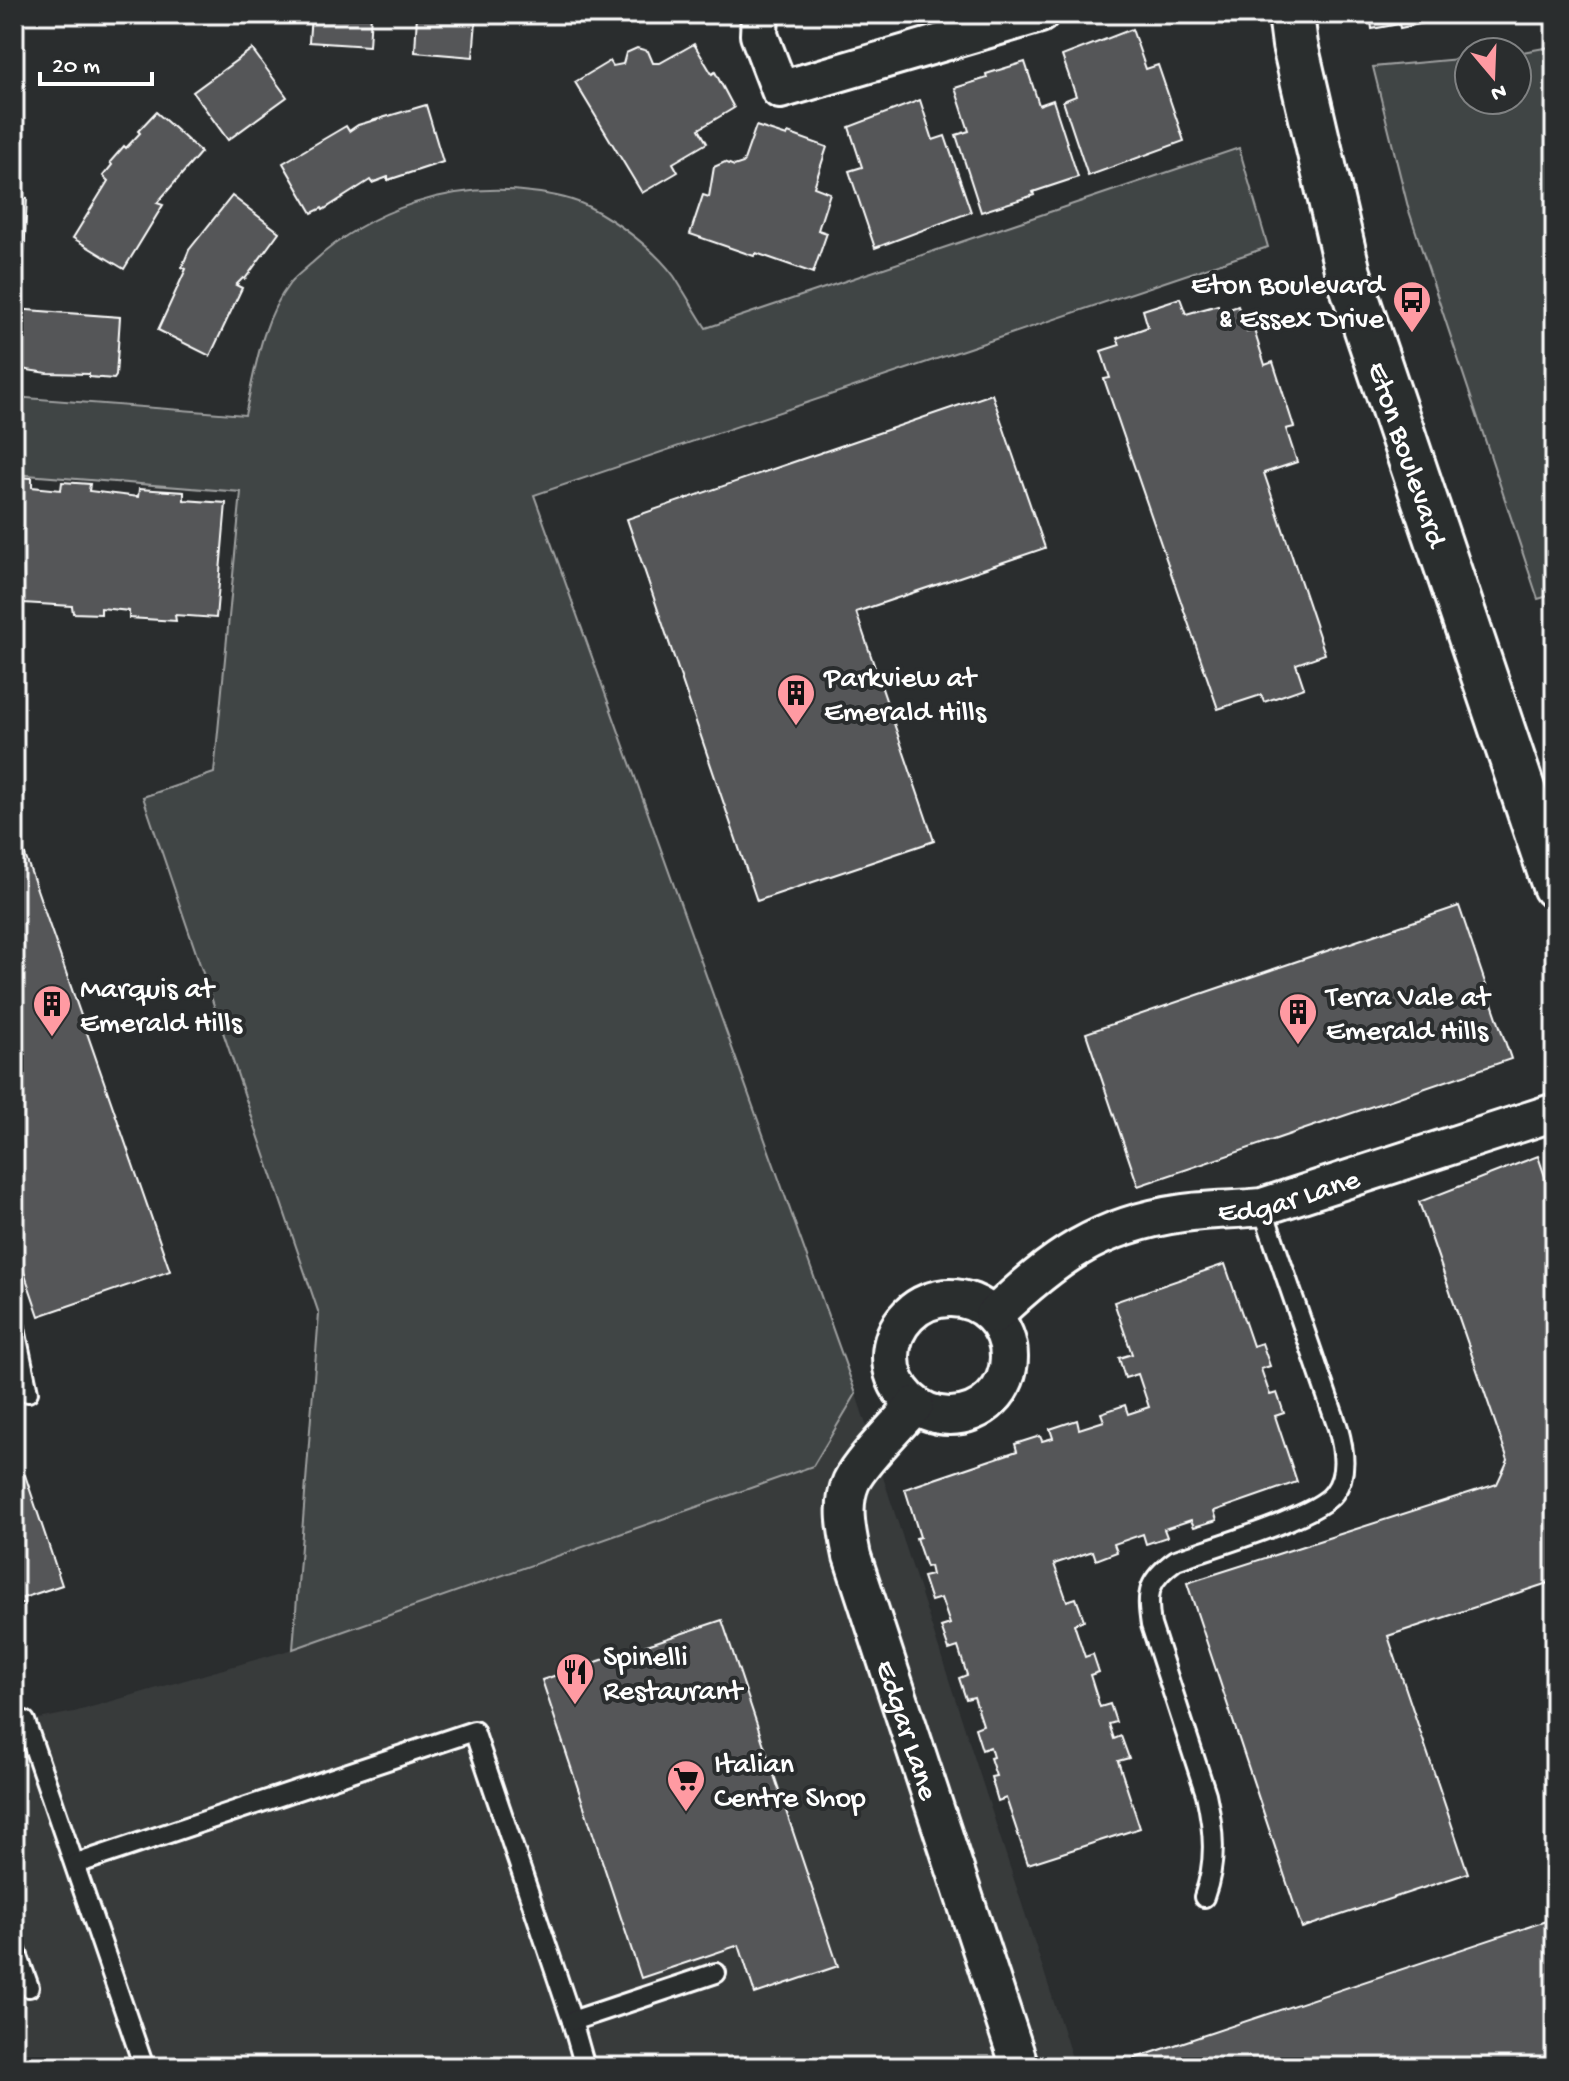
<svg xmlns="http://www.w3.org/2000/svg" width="1569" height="2081" font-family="'Gochi Hand',sans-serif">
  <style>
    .built { fill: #373a3b }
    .green { fill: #414445; stroke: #a0a2a2; stroke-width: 2 }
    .building { fill: #555758; stroke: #fff; stroke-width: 2 }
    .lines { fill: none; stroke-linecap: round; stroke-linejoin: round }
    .lane-casing { stroke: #fff; stroke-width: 24 }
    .street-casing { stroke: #fff; stroke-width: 42 }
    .secondary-casing { stroke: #fff; stroke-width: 50 }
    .lane { stroke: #2a2d2e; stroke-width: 18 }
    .street { stroke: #2a2d2e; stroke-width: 36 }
    .secondary { stroke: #2a2d2e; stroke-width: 44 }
    .labels { text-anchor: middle; stroke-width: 8; stroke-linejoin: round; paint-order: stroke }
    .poi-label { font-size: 30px; fill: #fff; stroke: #2a2d2e; text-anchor: start }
    .street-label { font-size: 30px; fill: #fff; stroke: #2a2d2e }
  </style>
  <rect width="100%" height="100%" fill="#2a2d2e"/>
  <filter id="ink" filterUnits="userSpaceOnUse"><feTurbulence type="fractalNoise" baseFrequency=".0125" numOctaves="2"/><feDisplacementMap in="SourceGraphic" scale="16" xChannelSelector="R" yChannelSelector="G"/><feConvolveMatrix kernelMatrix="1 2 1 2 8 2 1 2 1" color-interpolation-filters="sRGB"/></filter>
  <g filter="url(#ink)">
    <path class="built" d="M856 1394 1075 2067H14V1724L74 1712 293 1649 813 1467Z"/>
    <g class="green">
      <path d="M1555 46V594L1538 599 1409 211 1373 67 1469 58V100H1517V53Z"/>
      <path d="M1239 148 1268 247 534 495 856 1394 813 1466 293 1649 319 1314 143 797 214 773 241 492 14 474V397L245 415C255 371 261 321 290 283 296 276 305 269 312 263 371 208 452 182 531 192 550 194 572 198 589 207 618 222 655 250 674 276 685 293 695 311 706 328Z"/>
    </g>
    <g class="building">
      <path d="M311 14H371L369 46 309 42Z"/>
      <path d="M417 14H480L479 21H476L473 57 415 52Z"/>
      <path d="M1370 14H1428L1429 22 1400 28 1399 24 1372 29Z"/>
      <path d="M1132 29 1146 69 1158 65 1184 141 1088 176 1063 101 1076 96 1062 56Z"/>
      <path d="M694 44 712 74 715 72 734 108 699 129 707 143 673 163 678 172 642 193 575 82 610 61 613 66 623 64 626 53 637 48 648 51 653 63H660Z"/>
      <path d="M252 49 287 97 228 140 193 92Z"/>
      <path d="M1025 62 1039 105 1053 100 1078 177 1033 192 1034 195 981 212 956 135 969 131 955 88 987 78 986 74Z"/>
      <path d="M920 100 933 140 945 136 971 212 875 248 849 171 862 167 849 127Z"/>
      <path d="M426 105 443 162 388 180V177L372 183 370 180 323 210 322 208 312 213 283 163 346 126 349 131 358 125Z"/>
      <path d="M156 112 201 152 157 203 163 205 124 269 73 238 108 181 103 176 112 165 110 162 124 146 126 148 140 133 138 131Z"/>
      <path d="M756 126 787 136 788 133 827 147 814 187 830 193 818 230 827 233 813 273 756 253 754 256 690 234 703 195 709 197 714 167 725 162 734 166 743 163Z"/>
      <path d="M232 196 279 232 245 279 243 278 236 285 242 288 210 356 158 330 186 269 182 267 189 250Z"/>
      <path d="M14 197 27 198 24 256H14Z"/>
      <path d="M1180 298 1186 314 1218 305 1221 312 1238 306 1247 332 1254 330 1265 365 1273 362 1294 427 1286 429 1297 462 1264 473 1325 654 1296 664 1304 688 1264 702 1261 695 1218 709 1104 379 1110 378 1101 351 1120 345 1117 338 1148 327 1143 310Z"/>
      <path d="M14 309 120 317 116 376 114 379 89 377V374L47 373 14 368Z"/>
      <path d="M992 394 1045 548 856 612 934 841 757 901 627 519Z"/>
      <path d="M14 477 32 478V487L61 490 62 482 90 484 89 491 138 497 139 489 184 492V500L226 503 216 618 175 615 176 621 129 618V611L101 608V614L73 613 72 606 23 603V609L14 608Z"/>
      <path d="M17 832 170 1271 39 1316 14 1243V833Z"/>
      <path d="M1459 906 1511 1059 1138 1186 1086 1033Z"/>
      <path d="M1538 1156 1555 1206V1592L1551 1582 1388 1636 1468 1873 1302 1928 1187 1583 1497 1484 1508 1460 1419 1202Z"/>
      <path d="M1225 1264 1253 1346 1262 1343 1270 1366 1261 1369 1270 1395 1277 1393 1284 1413 1275 1416 1297 1482 1214 1511 1217 1520 1194 1527 1191 1520 1164 1529 1167 1537 1146 1544 1143 1534 1114 1544 1117 1552 1096 1560 1093 1551 1054 1564 1067 1601 1076 1598 1084 1620 1074 1624 1085 1657 1093 1654 1099 1672 1090 1675 1100 1707 1110 1704 1116 1722 1109 1724 1114 1739 1121 1736 1129 1758 1118 1761 1140 1828 1028 1864 1006 1798 998 1801 991 1777 996 1776 990 1758 993 1757 990 1747 982 1750 975 1728 983 1725 974 1697 966 1699 959 1678 967 1675 958 1647 949 1650 941 1627 950 1624 941 1598 931 1601 923 1577 932 1575 930 1566 926 1567 916 1538 920 1537 905 1489 1017 1451 1015 1444 1040 1436 1042 1441 1053 1438 1050 1429 1077 1420 1079 1429 1104 1421 1101 1413 1125 1405 1128 1414 1149 1407 1138 1374 1125 1378 1119 1358 1132 1354 1114 1302Z"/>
      <path d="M25 1475 62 1585 23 1598 24 1603 14 1607V1478Z"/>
      <path d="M722 1620 838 1966 755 1994 739 1945 641 1978 542 1680Z"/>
      <path d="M1555 1918V2067H1129L1127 2061Z"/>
    </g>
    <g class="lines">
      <g class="lane-casing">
        <g id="lane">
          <path d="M14 1324 28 1392"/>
          <path d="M14 1724 25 1721 144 2067"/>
          <path d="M76 1864 474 1731 572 2021 585 2067"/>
          <path d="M1204 1897C1217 1862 1214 1831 1206 1794L1151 1625C1146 1592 1148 1580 1176 1560 1209 1548 1317 1517 1334 1493 1348 1474 1344 1450 1338 1428L1262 1207"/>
          <path d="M14 1945 29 1987"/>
          <path d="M572 2021 716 1973"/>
        </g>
      </g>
      <g class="street-casing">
        <g id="street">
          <path d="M760 14 759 35 780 90 1040 14"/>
          <circle cx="950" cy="1357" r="59"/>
          <path id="s1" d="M993 1316C1054 1258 1098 1225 1183 1213 1208 1209 1236 1210 1262 1207L1555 1112"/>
          <path id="s2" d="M915 1405C899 1424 860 1462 851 1482 841 1505 847 1532 852 1556L1020 2067"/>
        </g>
      </g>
      <g class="secondary-casing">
        <g id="secondary">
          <path id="s3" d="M1291 14 1295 45 1348 273 1555 886"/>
        </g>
      </g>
      <use href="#lane" class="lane"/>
      <use href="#street" class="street"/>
      <use href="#secondary" class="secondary"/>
    </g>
  </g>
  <defs>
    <g id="bus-pin" transform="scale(2)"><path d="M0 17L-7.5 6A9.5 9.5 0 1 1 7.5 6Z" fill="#ff9aa2" stroke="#2a2d2e"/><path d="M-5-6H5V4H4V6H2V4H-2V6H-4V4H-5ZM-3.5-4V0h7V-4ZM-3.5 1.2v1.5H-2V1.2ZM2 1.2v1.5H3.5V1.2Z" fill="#111"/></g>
    <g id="building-pin" transform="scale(2)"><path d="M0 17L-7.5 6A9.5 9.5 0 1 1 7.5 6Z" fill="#ff9aa2" stroke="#2a2d2e"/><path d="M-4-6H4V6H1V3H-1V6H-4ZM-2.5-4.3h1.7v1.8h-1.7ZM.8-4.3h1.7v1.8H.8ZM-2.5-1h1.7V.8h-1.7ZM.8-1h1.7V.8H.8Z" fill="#111"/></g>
    <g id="restaurant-pin" transform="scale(2)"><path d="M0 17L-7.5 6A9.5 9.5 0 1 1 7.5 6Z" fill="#ff9aa2" stroke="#2a2d2e"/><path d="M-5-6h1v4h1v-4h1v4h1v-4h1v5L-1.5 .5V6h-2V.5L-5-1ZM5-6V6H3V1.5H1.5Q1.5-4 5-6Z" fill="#111"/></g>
    <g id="supermarket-pin" transform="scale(2)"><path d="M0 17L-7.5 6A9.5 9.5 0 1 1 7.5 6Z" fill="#ff9aa2" stroke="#2a2d2e"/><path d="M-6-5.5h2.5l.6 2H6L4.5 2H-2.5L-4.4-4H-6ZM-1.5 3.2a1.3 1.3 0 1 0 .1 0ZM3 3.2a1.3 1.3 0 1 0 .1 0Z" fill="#111"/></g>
  </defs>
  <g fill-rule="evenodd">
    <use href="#bus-pin" x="1412" y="300"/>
    <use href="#building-pin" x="796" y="693"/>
    <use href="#building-pin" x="52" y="1004"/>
    <use href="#building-pin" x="1298" y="1012"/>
    <use href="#restaurant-pin" x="575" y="1672"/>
    <use href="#supermarket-pin" x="686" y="1779"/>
  </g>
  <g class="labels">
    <g class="poi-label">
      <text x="1384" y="293" text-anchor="end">Eton Boulevard<tspan x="1384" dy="34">&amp; Essex Drive</tspan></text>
      <text x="824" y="686">Parkview at<tspan x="824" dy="34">Emerald Hills</tspan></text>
      <text x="80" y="997">Marquis at<tspan x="80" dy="34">Emerald Hills</tspan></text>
      <text x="1326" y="1005">Terra Vale at<tspan x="1326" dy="34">Emerald Hills</tspan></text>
      <text x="603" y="1665">Spinelli<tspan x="603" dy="34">Restaurant</tspan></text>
      <text x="714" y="1772">Italian<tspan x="714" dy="34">Centre Shop</tspan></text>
    </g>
    <g class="street-label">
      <text dy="10" stroke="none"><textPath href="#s3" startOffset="456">Eton Boulevard</textPath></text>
      <text dy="10" stroke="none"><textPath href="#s1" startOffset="328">Edgar Lane</textPath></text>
      <text dy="10" stroke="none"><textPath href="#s2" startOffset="358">Edgar Lane</textPath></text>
    </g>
  </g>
  <rect width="1569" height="2081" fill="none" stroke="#2a2d2e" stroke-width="48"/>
  <rect x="24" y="24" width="1521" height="2033" fill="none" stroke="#fff" stroke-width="3" filter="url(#ink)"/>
  <g transform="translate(1493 76) rotate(161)"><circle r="38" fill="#2a2d2e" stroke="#7f8182" stroke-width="2"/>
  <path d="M0-6L14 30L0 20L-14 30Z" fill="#ff9aa2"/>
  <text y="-12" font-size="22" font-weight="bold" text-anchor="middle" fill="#ffffff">N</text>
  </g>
  <path d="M40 72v12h112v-12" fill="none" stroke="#ffffff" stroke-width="4"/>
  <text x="52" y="72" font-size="24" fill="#ffffff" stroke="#2a2d2e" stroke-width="6" paint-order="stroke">20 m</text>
</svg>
